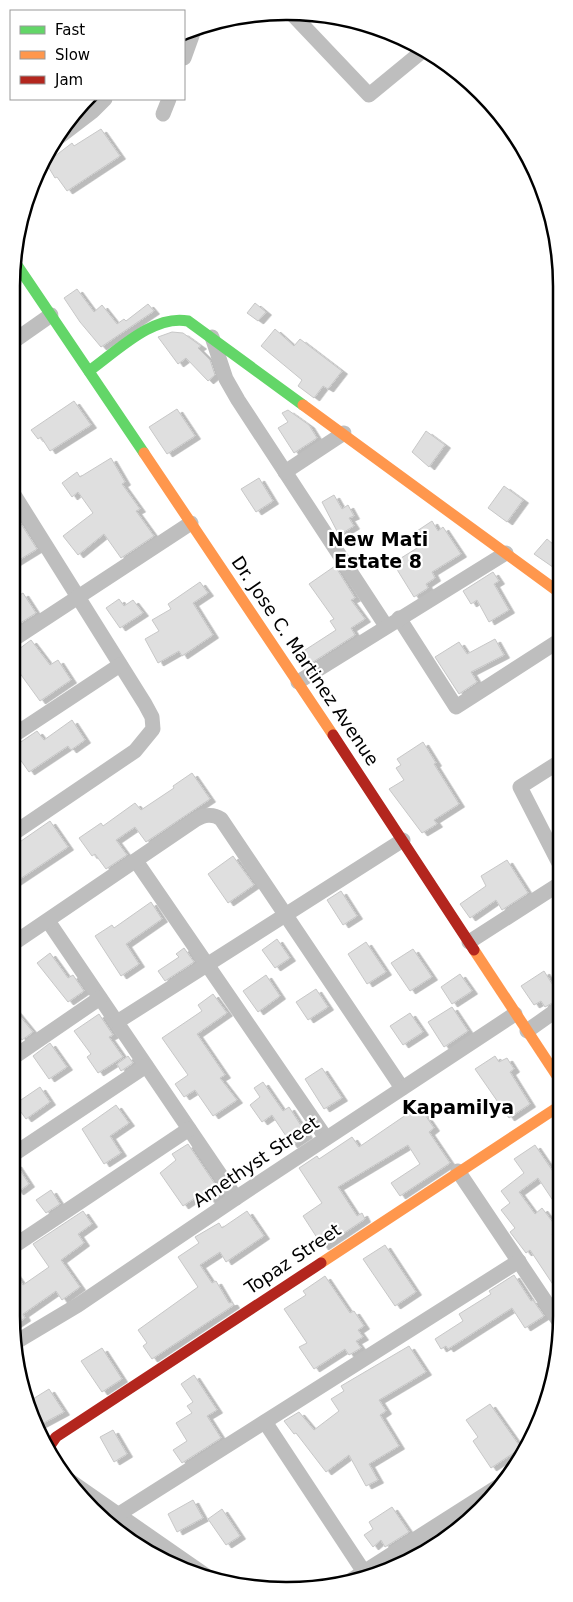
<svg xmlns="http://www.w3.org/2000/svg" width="573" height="1602" font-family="'DejaVu Sans',sans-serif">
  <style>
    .building { fill: #dfdfdf; stroke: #c7c7c7; filter: url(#shadow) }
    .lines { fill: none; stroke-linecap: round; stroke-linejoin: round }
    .street { stroke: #bebebe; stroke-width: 15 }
    .fast { stroke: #63d668; stroke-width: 11 }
    .slow { stroke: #ff974d; stroke-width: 11 }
    .jam { stroke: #b3261e; stroke-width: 11 }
    .labels { text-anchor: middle; stroke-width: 4.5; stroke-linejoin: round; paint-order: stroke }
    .street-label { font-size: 18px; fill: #000; stroke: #fff }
    .neighbourhood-label { font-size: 19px; font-weight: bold; fill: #000; stroke: #fff }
    .rim { fill: none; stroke: #000; stroke-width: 2.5 }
  </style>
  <defs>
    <filter id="shadow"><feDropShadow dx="5.5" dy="3" stdDeviation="0" flood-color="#0004"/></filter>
  </defs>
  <rect width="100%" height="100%" fill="#fff"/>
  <g class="building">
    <path d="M101 129 120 156 67 191 57 177 55 178 46 163 72 143 74 146Z"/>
    <path d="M77 289 94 312 102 305 117 324 124 319 126 321 148 304 154 311 101 347 80 322 64 298Z"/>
    <path d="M255 303 266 312 258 321 247 313Z"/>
    <path d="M275 329 294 346 300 339 342 371 328 389 323 386 314 398 298 386 302 380 261 346Z"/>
    <path d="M172 332 183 333 201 346 198 348 210 360 215 375 208 381 186 358 178 364 158 337Z"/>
    <path d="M74 401 91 425 50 451 41 437 38 439 31 430Z"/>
    <path d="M177 409 195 436 167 454 149 427Z"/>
    <path d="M288 410 309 425 317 438 294 453 278 428 288 422 282 413Z"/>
    <path d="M426 431 445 445 429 467 412 452Z"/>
    <path d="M111 458 125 482 122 484 140 509 136 511 154 536 121 558 104 534 78 555 63 536 93 513 78 492 72 497 62 483 77 472 80 477Z"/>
    <path d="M259 478 273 501 256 512 241 489Z"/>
    <path d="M504 486 523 500 507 522 488 508Z"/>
    <path d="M334 495 342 509 348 505 354 516 349 518 354 526 339 535 322 502Z"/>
    <path d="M11 508 37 549 11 565Z"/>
    <path d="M432 521 438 531 443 527 461 554 432 572 435 578 426 584 428 588 414 597 393 563 422 545 414 533Z"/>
    <path d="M547 539 560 550V572L534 554Z"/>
    <path d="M335 566 355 598 351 600 365 619 351 628 355 635 310 664 302 652 336 630 330 621 334 619 309 584Z"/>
    <path d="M493 572 499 581 494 584 509 610 489 622 477 600 471 604 463 591Z"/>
    <path d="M200 582 208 593 193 603 213 635 182 656 179 651 158 663 145 639 159 631 152 620 171 609 168 604Z"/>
    <path d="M23 593 36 613 11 629V600Z"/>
    <path d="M119 599 124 606 133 600 143 613 120 628 106 608Z"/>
    <path d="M495 639 504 655 471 672 477 682 459 694 435 657 459 642 467 654Z"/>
    <path d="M31 640 50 665 58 660 71 680 40 701 11 661V655Z"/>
    <path d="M72 720 85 740 71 750 68 746 29 772 12 748 37 731 44 740Z"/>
    <path d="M423 742 436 763 434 764 459 804 434 820 437 824 422 833 389 789 404 780 396 768 401 765 397 759Z"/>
    <path d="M192 773 210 799 146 842 135 827 116 840 127 855 106 869 95 854 92 856 79 838 101 823 103 826 135 803 141 810 174 788 173 786Z"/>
    <path d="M50 821 68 847 11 885V848Z"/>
    <path d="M233 856 254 885 228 903 208 874Z"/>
    <path d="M507 860 528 893 502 910 496 900 470 918 460 904 486 886 481 876Z"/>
    <path d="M341 891 357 916 343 925 327 900Z"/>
    <path d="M151 902 162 919 126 944 139 964 121 976 95 936 112 925 114 928Z"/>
    <path d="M277 939 290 958 275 968 262 950Z"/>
    <path d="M366 942 386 972 367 984 348 954Z"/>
    <path d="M184 948 194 962 165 981 158 971 179 957 176 954Z"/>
    <path d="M413 949 432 977 410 991 391 963Z"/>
    <path d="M50 953 68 978 73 975 84 991 68 1002 37 963Z"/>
    <path d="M544 971 561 998 545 1007 541 1001 534 1005 521 986Z"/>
    <path d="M460 974 472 991 452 1004 441 987Z"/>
    <path d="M266 975 280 996 258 1012 243 991Z"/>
    <path d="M316 989 328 1007 308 1020 296 1002Z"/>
    <path d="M213 994 227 1013 197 1034 225 1075 220 1078 237 1100 213 1116 195 1090 184 1097 175 1084 188 1075 162 1038 202 1011 198 1005Z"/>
    <path d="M11 1005 33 1032 22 1040 18 1034 11 1039Z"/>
    <path d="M452 1007 468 1031 444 1047 428 1022Z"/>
    <path d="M410 1013 423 1032 403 1045 390 1026Z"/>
    <path d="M99 1014 113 1035 109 1037 123 1057 98 1073 87 1057 91 1054 74 1031Z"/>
    <path d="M50 1043 67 1067 49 1079 33 1056Z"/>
    <path d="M128 1056 133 1063 121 1071 117 1064Z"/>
    <path d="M495 1056 499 1062 507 1058 514 1069 510 1072 530 1104 509 1118 475 1069Z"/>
    <path d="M322 1068 342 1098 324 1109 305 1079Z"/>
    <path d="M263 1082 283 1111 289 1107 307 1135 292 1145 272 1115 262 1122 250 1105 260 1097 254 1088Z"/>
    <path d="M40 1087 50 1102 26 1119 15 1104Z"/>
    <path d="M116 1105 129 1123 110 1136 121 1153 104 1164 82 1129Z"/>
    <path d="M419 1106 434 1128 429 1132 450 1163 400 1196 391 1183 420 1164 408 1145 338 1187 357 1216 362 1213 365 1219 323 1247 303 1216 322 1203 299 1168 317 1156 319 1159 352 1137 359 1147Z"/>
    <path d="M188 1144 221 1193 210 1201 204 1192 183 1206 160 1173 176 1160 172 1154Z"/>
    <path d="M535 1145 554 1173 561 1168 562 1214 538 1178 519 1192 535 1214 542 1208 558 1229 552 1234 562 1251V1298L530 1250 526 1253 510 1232 515 1228 501 1210 510 1203 501 1191 524 1173 514 1159Z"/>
    <path d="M16 1164 29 1184 18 1192 11 1183V1165Z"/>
    <path d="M51 1190 60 1204 46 1213 36 1200Z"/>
    <path d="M83 1211 92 1224 78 1234 84 1243 61 1260 80 1287 62 1300 56 1291 23 1314 25 1318 13 1326 11 1268 23 1285 49 1267 33 1244Z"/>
    <path d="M247 1211 264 1236 226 1262 220 1252 200 1265 212 1283 216 1281 229 1303 232 1302 234 1305 152 1359 143 1346 147 1343 138 1330 198 1287 178 1257 199 1243 195 1237 219 1223 222 1228Z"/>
    <path d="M385 1245 416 1292 395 1306 363 1259Z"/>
    <path d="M514 1275 531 1301 533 1300 544 1316 525 1328 512 1308 448 1349 446 1346 441 1349 435 1339 463 1321 459 1314 491 1294 489 1291Z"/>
    <path d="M325 1276 350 1313 354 1311 364 1326 358 1330 363 1337 356 1341 361 1348 349 1355 345 1349 314 1369 299 1347 307 1343 284 1309 306 1295 303 1291Z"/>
    <path d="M409 1346 426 1372 379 1400 386 1411 380 1415 399 1446 369 1464 378 1480 366 1486 349 1455 326 1472 296 1433 294 1434 284 1421 299 1412 314 1430 339 1411 331 1399 344 1391 341 1386Z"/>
    <path d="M102 1348 122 1379 102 1392 81 1361Z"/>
    <path d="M194 1375 217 1410 207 1416 221 1438 182 1463 173 1450 187 1441 176 1423 192 1413 187 1406 193 1402 181 1384Z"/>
    <path d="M49 1389 64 1412 36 1427 32 1421 28 1402Z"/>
    <path d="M490 1404 521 1448 491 1468 473 1441 478 1437 466 1420Z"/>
    <path d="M113 1430 127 1454 114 1462 100 1437Z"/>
    <path d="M193 1500 203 1518 177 1532 168 1514Z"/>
    <path d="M392 1507 409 1532 385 1547 381 1540 373 1547 364 1535 373 1529 369 1522Z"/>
    <path d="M222 1509 240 1536 226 1545 208 1519Z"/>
  </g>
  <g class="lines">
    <g class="street">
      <path d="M294 16 369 95 425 49"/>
      <path d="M184 58 193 33"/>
      <path d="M163 114 169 99"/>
      <path d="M59 137 93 111 105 99"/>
      <path d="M212 337 226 379 238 400 386 626"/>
      <path d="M11 343 51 315"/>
      <path d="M285 472 344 433"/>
      <path d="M11 490 145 704 152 717 153 729 135 751 11 835"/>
      <path d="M399 618 456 707 560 640"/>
      <path d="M11 641 191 523"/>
      <path d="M298 682 506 553"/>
      <path d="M11 737 120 665"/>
      <path d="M561 761 520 787 561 867"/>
      <path d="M136 861 326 1138"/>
      <path d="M48 921 236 1198"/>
      <path d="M469 942 561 883"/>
      <path d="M11 945 195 820C204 815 212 813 221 819L402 1088"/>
      <path d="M117 1022 403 840"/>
      <path d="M527 1031 561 1007"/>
      <path d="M11 1059 100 998"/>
      <path d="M11 1156 146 1066"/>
      <path d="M458 1171 560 1323"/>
      <path d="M11 1248 189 1129"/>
      <path d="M16 1342 78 1305 236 1198 515 1014"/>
      <path d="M265 1422 364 1572"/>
      <path d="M70 1481 205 1575"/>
      <path d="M119 1514 519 1261"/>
      <path d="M348 1582 497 1487"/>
    </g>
    <g class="fast">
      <path d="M15 262 144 453"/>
      <path d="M89 371C116 352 153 314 188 321L303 405"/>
    </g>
    <g class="slow">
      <path d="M303 405 560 593"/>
      <path d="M144 453 333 735"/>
      <path d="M474 950 561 1082"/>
      <path d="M321 1263 561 1105"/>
    </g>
    <g class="jam">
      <path d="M333 735 474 950"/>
      <path d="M49 1447 56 1437 321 1263"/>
    </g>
  </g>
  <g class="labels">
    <g class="street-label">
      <text transform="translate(305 661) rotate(56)" y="6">Dr. Jose C. Martinez Avenue</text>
      <text transform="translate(256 1162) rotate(-34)" y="6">Amethyst Street</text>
      <text transform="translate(293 1259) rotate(-34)" y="6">Topaz Street</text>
    </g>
    <g class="neighbourhood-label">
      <text x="378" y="546">New Mati<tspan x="378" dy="22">Estate 8</tspan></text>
      <text x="458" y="1114">Kapamilya</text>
    </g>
  </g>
  <path d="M0 0H573V1602H0ZM286 20H287A266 266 0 0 1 553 286V1316A266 266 0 0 1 287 1582H286A266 266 0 0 1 20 1316V286A266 266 0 0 1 286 20Z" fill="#fff" fill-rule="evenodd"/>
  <path class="rim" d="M286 20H287A266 266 0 0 1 553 286V1316A266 266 0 0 1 287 1582H286A266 266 0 0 1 20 1316V286A266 266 0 0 1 286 20Z"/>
  <rect x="10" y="10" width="175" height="90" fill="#ffffff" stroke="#999999"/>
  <rect x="20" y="26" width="25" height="8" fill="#63d668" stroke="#999999"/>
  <text x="55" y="35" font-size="15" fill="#000000">Fast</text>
  <rect x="20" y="51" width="25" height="8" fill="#ff974d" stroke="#999999"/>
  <text x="55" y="60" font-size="15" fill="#000000">Slow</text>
  <rect x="20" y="76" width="25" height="8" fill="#b3261e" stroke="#999999"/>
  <text x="55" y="85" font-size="15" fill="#000000">Jam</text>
</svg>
